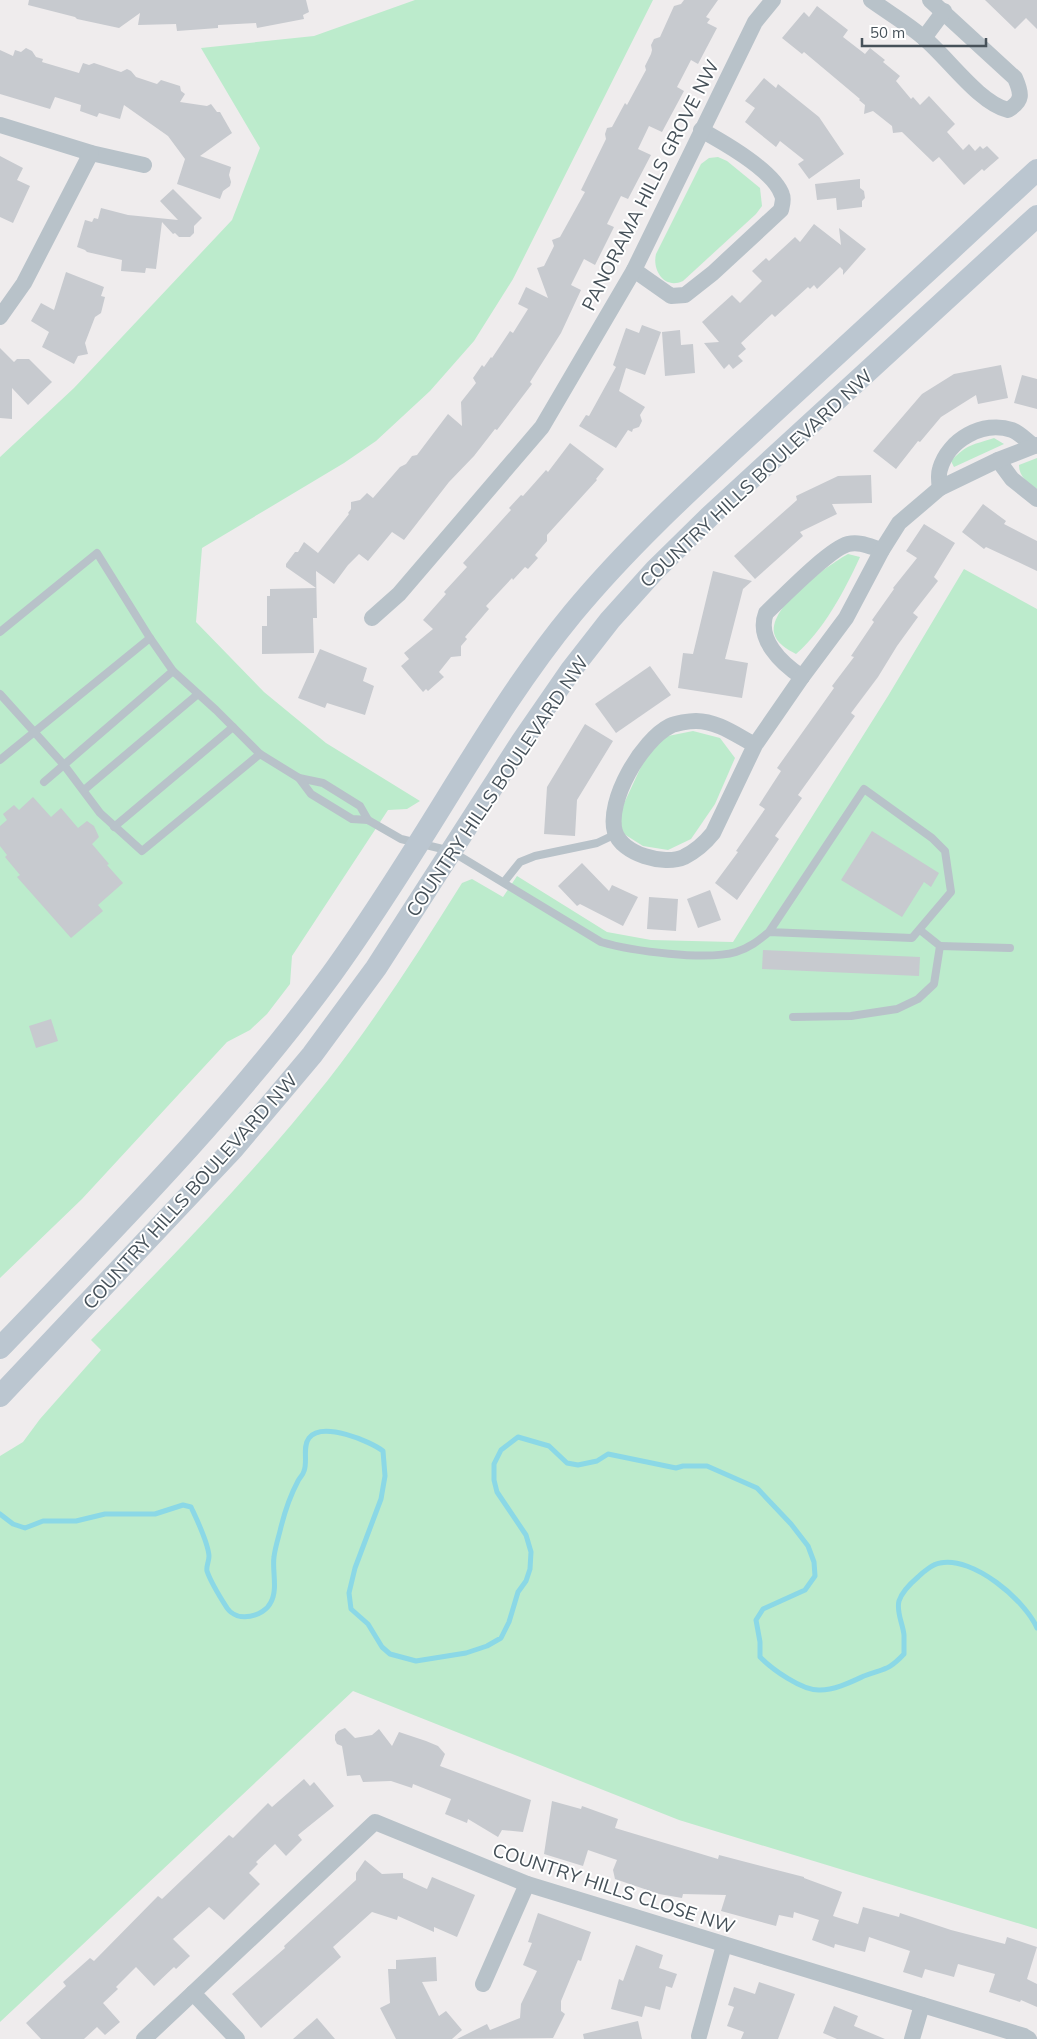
<svg xmlns="http://www.w3.org/2000/svg" width="1037" height="2039" font-family="Mulish,sans-serif">
  <style>
    .green { fill: #bcebcc }
    .lines { fill: none; stroke-linecap: round; stroke-linejoin: round }
    .stream { stroke: #8bd8e6; stroke-width: 5 }
    .building { fill: #c7cacf }
    .lane { stroke: #b8c2c9; stroke-width: 8 }
    .street { stroke: #b8c2c9; stroke-width: 16 }
    .secondary { stroke: #bbc6d0; stroke-width: 22 }
    .labels { text-anchor: middle; stroke-width: 4; stroke-linejoin: round; paint-order: stroke }
    .street-label { font-size: 19px; fill: #465159; stroke: #fff }
  </style>
  <rect width="100%" height="100%" fill="#efeced"/>
  <g class="green">
    <path d="M415 0H653L513 279 474 341 430 391 376 441 344 463 202 548 196 622 264 692 326 743 420 801 407 809 388 810 292 956 290 984 267 1014 250 1030 227 1042 82 1199 0 1278V457L74 388 232 220 260 148 201 48 314 36Z"/>
    <path d="M718 157 727 161 760 188 762 206 756 214 683 281C664 290 652 270 656 254L701 164 709 158Z"/>
    <path d="M994 438 1004 444 954 467 951 461C967 444 973 445 994 438Z"/>
    <path d="M1037 458V489C1028 483 1019 477 1019 465Z"/>
    <path d="M848 554 860 557C845 590 823 631 796 654 788 650 776 643 774 633 769 606 827 566 848 554Z"/>
    <path d="M964 569 1037 609V1929L679 1820 353 1691 0 2022V1456L23 1442 40 1419 101 1350 91 1340C173 1256 255 1172 328 1080 377 1017 420 950 462 883L472 879 503 897 517 876 607 932 651 940 733 942 888 696Z"/>
    <path d="M693 731 720 738 735 758 715 804 691 839 668 850 643 846 624 834 619 822 620 812 646 756 663 737Z"/>
  </g>
  <g class="lines">
    <path class="stream" d="M0 1514 13 1524 25 1528 43 1521H76L105 1514H155L183 1505 191 1507C197 1520 208 1542 209 1556 209 1562 206 1566 207 1571 211 1583 220 1597 227 1608 237 1623 264 1617 271 1602 278 1589 272 1570 274 1557 275 1548 278 1539 280 1531 284 1514 290 1496 298 1481 300 1477 303 1475 304 1471 308 1461 302 1447 309 1438 322 1421 370 1441 383 1451L385 1476 381 1499 355 1568 349 1593 351 1609 368 1624 382 1647 390 1654 416 1661 466 1653 487 1646 501 1638 509 1622 518 1592 526 1581 530 1569 531 1552 526 1535 497 1492 494 1480V1464L501 1450 518 1437 549 1446 567 1463 578 1465 597 1461 608 1454 676 1468 683 1466H707L757 1488 791 1524 808 1546 814 1562 815 1576 805 1590 763 1609 756 1620 760 1642V1657C772 1669 802 1691 820 1690 835 1690 851 1682 864 1676 885 1668 888 1671 904 1654 904 1648 904 1641 904 1635 903 1624 896 1612 899 1601 902 1591 911 1583 918 1577 923 1572 933 1564 940 1563 973 1556 1025 1600 1037 1628"/>
  </g>
  <g class="building">
    <path d="M29 0H306L309 12 303 15 304 19 257 28 256 23 218 25V28L177 31 176 24 138 25 140 13 119 28 77 19 75 17 28 5Z"/>
    <path d="M684 0H718L706 17 710 19 707 23 717 28 698 64 691 60 677 87 684 91 662 132 649 126 638 149 651 155 628 199 621 196 607 224 614 227 595 265 584 259 571 285 581 290 561 333 530 382 532 384 497 430 495 429 474 456 449 482 404 540 392 532 368 561 359 554 348 565 334 584 316 571 317 618H313L314 653 262 654V626H267V596H270V589L316 588 286 567V564L295 552H298L304 542 318 553 349 514 348 513 351 509V502L360 500 367 493 373 498 400 467 406 464 412 456 417 455 448 414 462 426 461 402 476 383 473 378 482 365 484 367 491 357 492 358 510 331 513 333 528 309 518 304 526 287 548 298 537 268 544 266 554 246 552 240 560 237 585 192 581 190 606 139 605 134 607 128 612 127 625 103 627 105 646 70 645 66 651 54 652 50 651 45 654 39 660 37 674 6 681 4Z"/>
    <path d="M985 0H1037V29L1026 18 1015 29Z"/>
    <path d="M817 6 848 30 843 37 865 54 870 48 885 60 883 62 900 76 896 81 911 99 913 97 920 105 929 96 955 124 947 132 963 150 969 144 975 151 980 146 983 149 987 146 999 158 984 171 982 169 964 185 939 157 933 162 902 132 893 133 892 126 873 111 864 114 865 105 859 100 860 99 804 52 802 54 782 38 804 12 809 17Z"/>
    <path d="M26 48 32 51 36 57 43 59 42 62 79 73 83 63 89 65 94 63 121 72 127 69 131 71 136 77 157 84 161 80 180 86 181 91 185 94 180 102 207 106 211 104 217 112H220L232 133 200 156 231 167 229 175 231 182 230 186 223 191 220 199 177 184 185 159 168 136 124 105 120 119 99 113 97 117 80 111 81 105 55 97 50 109 0 94V50L13 56 15 50 21 52Z"/>
    <path d="M764 78 776 88 778 84 819 117 844 154 809 179 798 164 804 160 780 141 776 147 745 122 755 108 745 101Z"/>
    <path d="M0 156 23 168 17 180 30 186 13 223 0 217Z"/>
    <path d="M860 179V188L864 191 865 198 862 201V207L837 210 836 198 817 200 815 184Z"/>
    <path d="M173 189 202 218 194 226V233L190 237H179L175 233 173 234 162 222 156 269 146 268 145 273 121 271 122 260 87 252 85 250 77 247 85 220 92 222 94 218 98 219 101 208 128 215 178 220 160 201Z"/>
    <path d="M814 224 841 245 839 228 866 249 843 275V270L840 267 817 289 814 285 810 289 808 287 775 317 772 314 741 343 746 349 738 356 743 361 733 369 729 364 724 369 704 343 719 342 702 322 732 295 740 303 762 281 752 271 766 258 769 261 795 237 800 242Z"/>
    <path d="M66 272 104 287 101 296 105 297 101 313 95 317 85 343 88 354 78 356 74 364 42 347 49 332 31 321 41 303 54 310Z"/>
    <path d="M642 325 661 332 645 375 626 368 619 391 645 407 640 415 642 421 639 427 633 429 632 432 628 430 616 448 579 426 586 415 589 416 616 367 613 365 626 328 639 333Z"/>
    <path d="M680 330 681 345 693 344 695 373 665 376 662 332Z"/>
    <path d="M0 348 14 362 17 359H29L52 382 28 405 12 388V419L0 418Z"/>
    <path d="M1001 365 1008 398 978 404 976 395 941 417 920 442 918 441 896 469 873 451 922 394 954 374Z"/>
    <path d="M1022 375 1037 379V409L1014 403Z"/>
    <path d="M570 443 604 469 596 479 597 480 547 535V541L535 555 538 558 528 569 525 567 513 580 512 578 486 606 489 609 465 637 467 639 461 646V656L451 657 439 672 444 677 428 691 426 689 423 692 401 666 409 659 404 653 433 629 423 620 446 594 444 592 467 567 463 563 511 510 509 508 521 495 523 496 546 470 548 472Z"/>
    <path d="M871 475 872 503 832 504 837 514 800 532 803 536 755 579 734 556 797 500 796 496 838 476Z"/>
    <path d="M983 504 1006 521 1004 524 1037 541V571L986 547 984 549 962 532Z"/>
    <path d="M924 524 955 543 934 577 938 581 913 613 918 617 897 646 878 677 851 713 855 716 798 795 802 798 775 836 779 839 737 900 715 883 738 852 736 851 765 809 759 805 781 771 777 768 834 688 832 686 854 657 851 656 874 622 872 620 894 589 893 588 917 558 906 551Z"/>
    <path d="M713 571 752 581 743 589 725 659 748 663 742 698 678 688 683 653 693 654Z"/>
    <path d="M320 649 367 668 363 681 374 686 365 715 327 703 325 708 298 698Z"/>
    <path d="M650 666 671 695 616 733 595 704Z"/>
    <path d="M585 724 613 741 577 800 575 836 544 834 547 787Z"/>
    <path d="M33 797 51 817 61 808 78 828 87 821 94 826 99 837 92 844 109 864 107 865 123 883 98 905 103 911 71 938 17 877 20 875 5 857 7 855 0 846V826L7 820 3 814 14 805 19 810Z"/>
    <path d="M872 831 939 873 931 887 924 882 902 917 841 880Z"/>
    <path d="M582 863 609 891 612 885 638 897 623 926 580 904 577 906 558 886Z"/>
    <path d="M710 890 721 920 698 928 687 899Z"/>
    <path d="M649 897 678 899 676 931 647 929Z"/>
    <path d="M763 950 920 957 919 976 762 969Z"/>
    <path d="M51 1019 58 1041 36 1048 29 1026Z"/>
    <path d="M345 1728 355 1738 372 1735 379 1729 392 1746 399 1732 426 1741 438 1746 445 1754 440 1766 531 1800 523 1832 502 1830 498 1837 468 1819 467 1823 445 1814 451 1799 413 1784 412 1788 391 1781 363 1782 360 1775 347 1776 342 1746 337 1744 335 1740V1735L338 1731Z"/>
    <path d="M304 1779 310 1786 314 1782 334 1806 298 1835 302 1840 286 1856 275 1844 256 1862 258 1864 249 1873 260 1884 224 1920 209 1907 173 1939 190 1956 176 1969 174 1967 154 1986 136 1967 116 1987 118 1989 103 2003 120 2022 105 2035 97 2027 84 2039H41L26 2023 66 1986 63 1982 90 1958 94 1961 158 1896 162 1899 229 1835 233 1838 268 1803 272 1807Z"/>
    <path d="M552 1801 581 1809 582 1806 618 1819 615 1828 718 1859 719 1855 804 1877V1878L842 1892 833 1916 858 1924 863 1907 899 1917 900 1913 951 1930 1005 1944 1007 1937 1037 1947 1027 1979 1037 1984V2007L1021 2000 1020 2002 989 1992 995 1974 958 1964 954 1977 925 1969 922 1978 903 1972 910 1951 869 1937 865 1952 835 1944 834 1948 812 1940 819 1920 794 1912 793 1918 779 1915 776 1926 721 1911 726 1895 683 1894 682 1898 659 1894 615 1879 613 1870 617 1860 588 1850 583 1866 544 1854Z"/>
    <path d="M365 1860 382 1874 403 1873V1878L427 1889 432 1877 475 1895 457 1937 434 1927V1932L398 1916 397 1920 372 1912 333 1947 341 1957 261 2028 232 1994 285 1948 284 1946 356 1880V1873Z"/>
    <path d="M538 1913 591 1932 581 1961 578 1960 561 2001V2011L565 2014 553 2038 457 2039 487 2024 490 2030 520 2018 521 2004 537 1971 523 1965 532 1943 528 1942Z"/>
    <path d="M636 1945 663 1955 659 1968 677 1974 672 1988 666 1986 660 2010 645 2006 642 2017 611 2009 619 1979 623 1981Z"/>
    <path d="M436 1957 437 1981 422 1982 439 2016 446 2011 462 2030 452 2039H396L380 2008 390 2003 388 1969H396V1960Z"/>
    <path d="M759 1982 795 1994 778 2039H741L744 2032 727 2026 734 2007 728 2005 734 1987 755 1994Z"/>
    <path d="M834 2006 858 2016 854 2026 885 2039H837L823 2033Z"/>
    <path d="M317 2018 335 2039H293Z"/>
    <path d="M638 2021 642 2039H584L583 2034Z"/>
  </g>
  <g class="lines">
    <g class="lane">
      <path d="M0 632 97 553 150 638 173 671 216 710 260 754 299 778 323 783 360 806 368 820"/>
      <path d="M0 694 64 765 100 813 142 851 260 754"/>
      <path d="M0 760 150 638"/>
      <path d="M299 778 311 794 352 819 368 820 401 839 451 851 601 942C632 951 706 961 736 952 749 948 758 941 769 932L864 789 932 838 945 851 951 892 912 938 769 932"/>
      <path d="M44 782 173 671"/>
      <path d="M84 790 198 694"/>
      <path d="M114 827 233 727"/>
      <path d="M504 882 520 862 535 856 597 843 616 834"/>
      <path d="M940 946 1010 948"/>
      <path d="M793 1017 851 1016 897 1009 918 999 934 984 940 946 920 930"/>
    </g>
    <g class="street">
      <path d="M871 0C889 13 908 24 924 38 948 58 979 103 1008 110 1023 101 1022 94 1015 78L930 0"/>
      <path d="M924 38 944 11"/>
      <path d="M0 125 91 153 144 165"/>
      <path d="M634 270 671 296 685 295 713 273 781 210C782 205 784 199 782 195 774 171 723 142 701 130"/>
      <path d="M0 317 24 283 91 153"/>
      <path d="M998 460 1012 479 1037 499"/>
      <path d="M940 488C939 482 938 475 940 469 948 440 983 420 1012 430 1020 433 1027 441 1034 446"/>
      <path d="M372 618 399 594 542 427 634 270 755 22 773 0"/>
      <path d="M802 677C781 663 756 639 766 613 783 597 829 549 848 544 860 541 871 547 882 550"/>
      <path d="M755 745C736 735 717 721 696 721 689 721 676 723 670 726 642 740 606 801 615 832 622 854 664 866 684 857 696 851 705 843 713 833L755 745 802 677 846 618 882 550 899 523 940 488 998 460 1037 445"/>
      <path d="M483 1984 527 1884"/>
      <path d="M699 2036 724 1945"/>
      <path d="M144 2039 193 1993"/>
      <path d="M237 2039 193 1993 375 1822 527 1884 1024 2036 1029 2039"/>
      <path d="M912 2039 922 2005"/>
    </g>
    <g class="secondary">
      <path d="M0 1348C115 1228 233 1109 331 975 373 917 411 856 448 796 487 733 526 670 573 613 636 537 709 473 781 406 866 328 952 249 1037 170"/>
      <path d="M0 1396 233 1149 312 1055 376 968 522 741 571 670 610 620 655 570 710 516 1037 216"/>
    </g>
  </g>
  <g class="labels">
    <g class="street-label">
      <text transform="translate(650 185) rotate(-63)" y="7">PANORAMA HILLS GROVE NW</text>
      <text transform="translate(756 478) rotate(-43)" y="7">COUNTRY HILLS BOULEVARD NW</text>
      <text transform="translate(497 786) rotate(-56)" y="7">COUNTRY HILLS BOULEVARD NW</text>
      <text transform="translate(190 1191) rotate(-48)" y="7">COUNTRY HILLS BOULEVARD NW</text>
      <text transform="translate(614 1888) rotate(18)" y="7">COUNTRY HILLS CLOSE NW</text>
    </g>
  </g>
  <path d="M862 38v8h124v-8" fill="none" stroke="#465159" stroke-width="2.5"/>
  <text x="870" y="38" font-size="15" fill="#465159" stroke="#ffffff" stroke-width="4" paint-order="stroke">50 m</text>
</svg>
